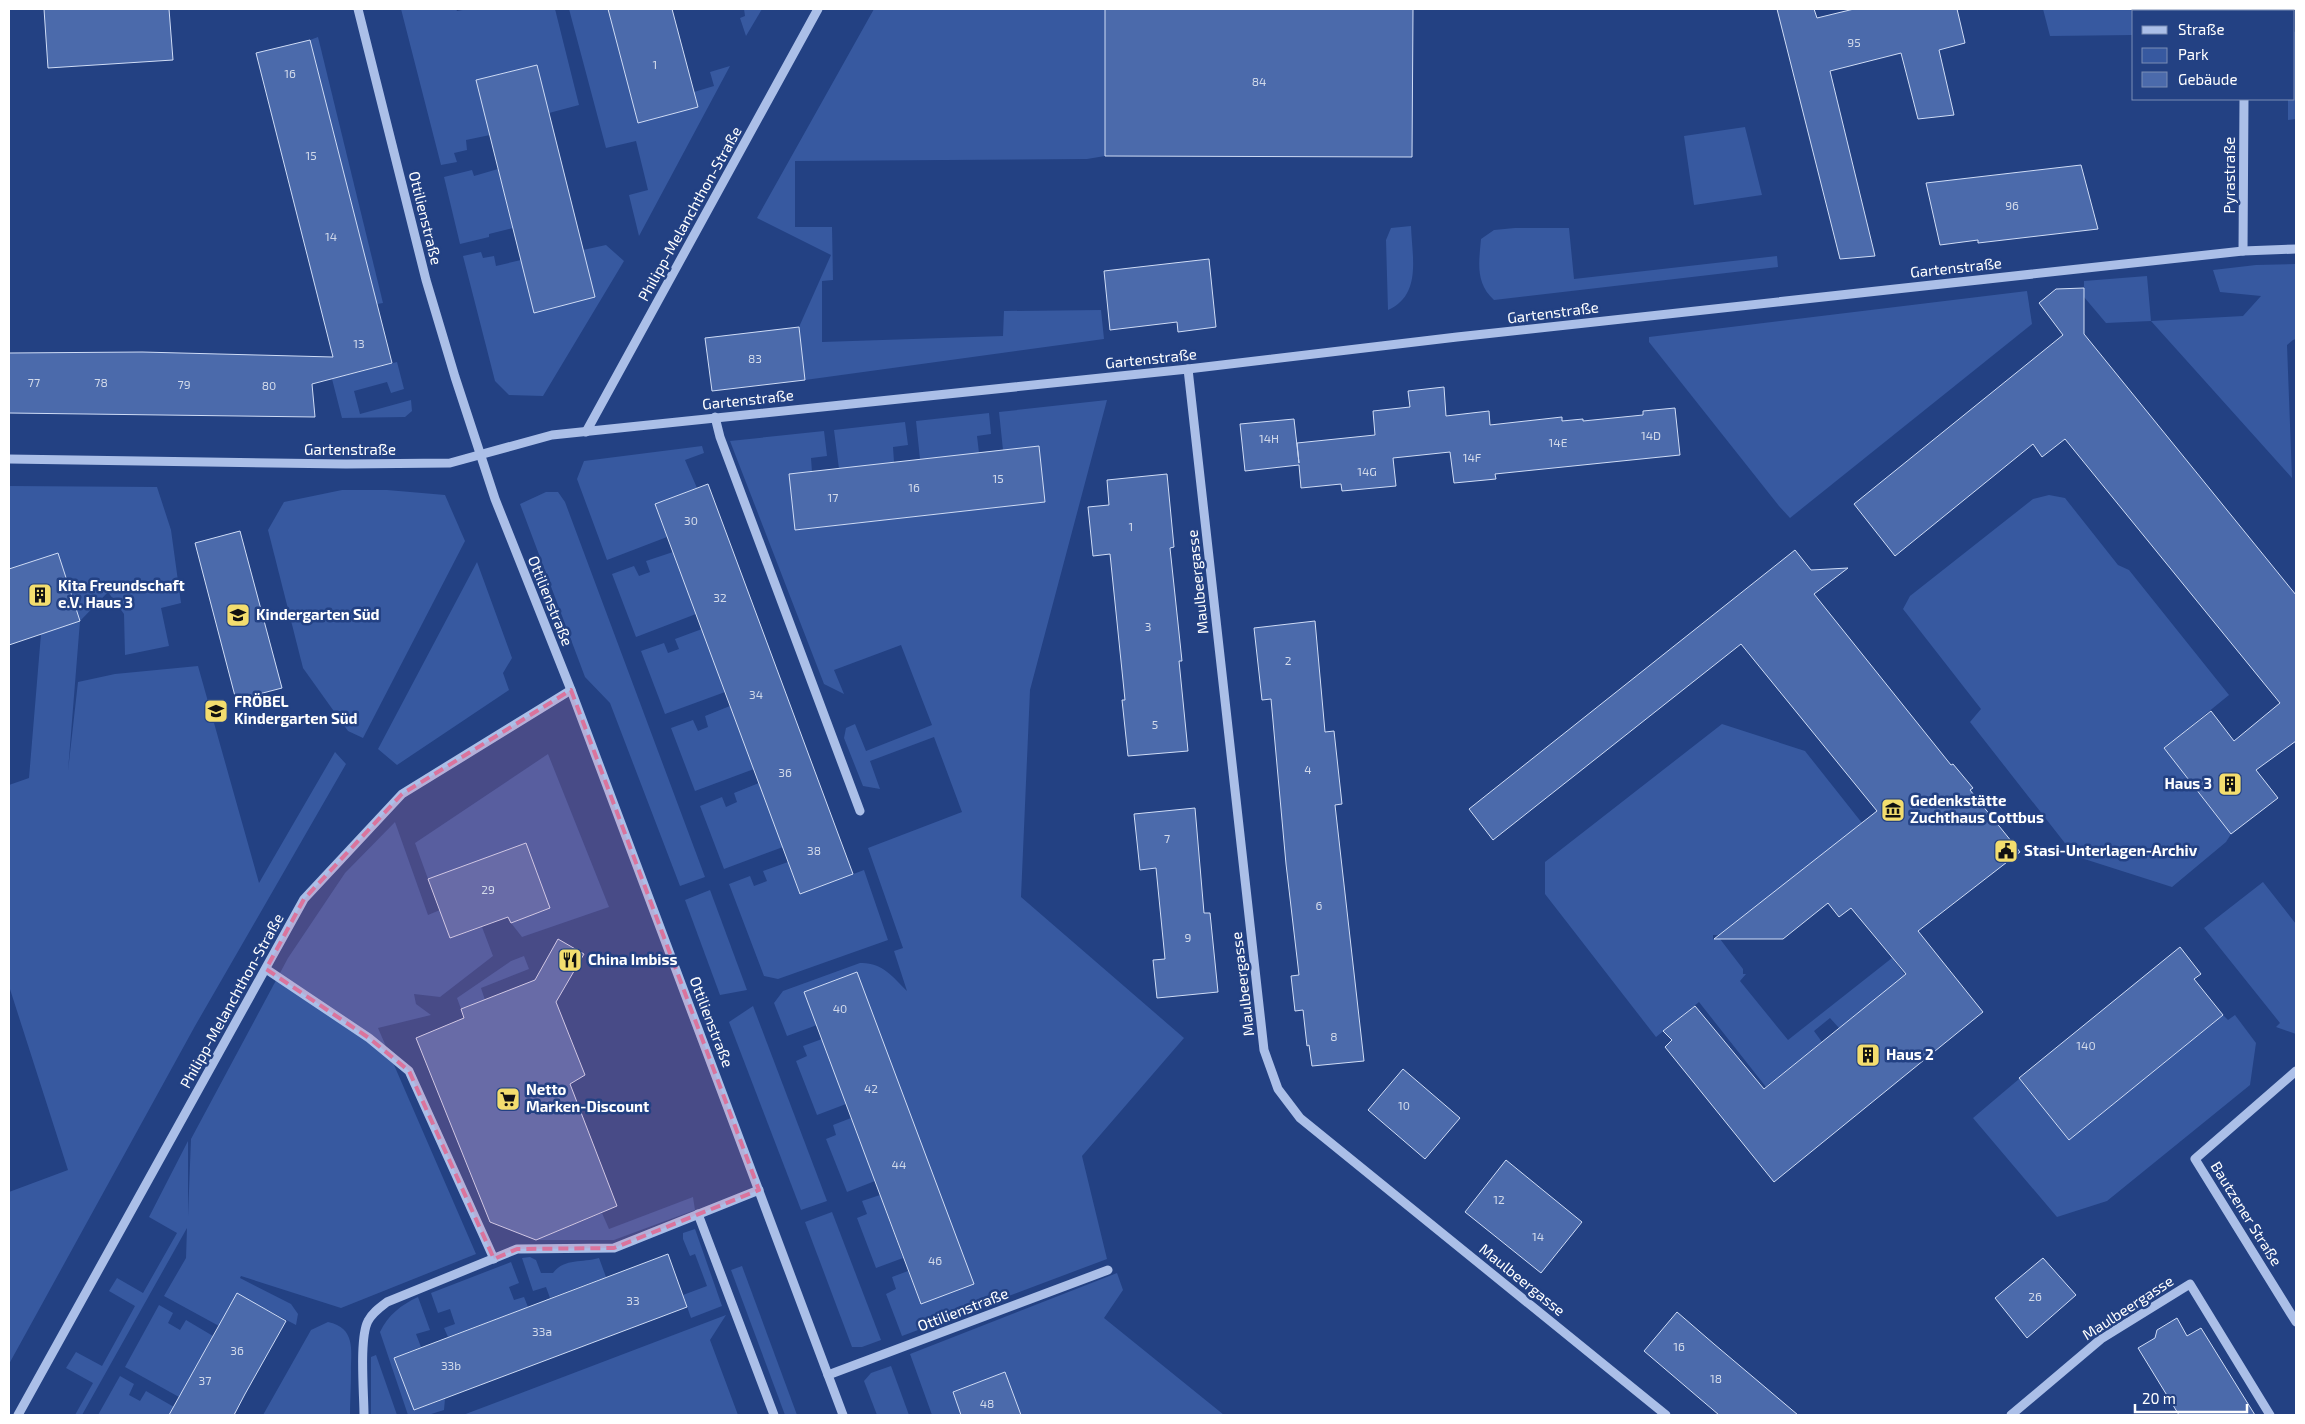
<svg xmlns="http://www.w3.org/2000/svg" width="2305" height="1424" font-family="'Exo 2',sans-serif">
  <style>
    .green { fill: #3759a0 }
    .building { fill: #4b6aab; stroke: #cfdcf6 }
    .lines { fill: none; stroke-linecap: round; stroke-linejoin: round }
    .minor { stroke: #abbfe8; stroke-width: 9 }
    .marked { fill: #da749d; fill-opacity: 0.2; stroke: #da749d; stroke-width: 4; stroke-dasharray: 10 6; stroke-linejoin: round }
    .labels { text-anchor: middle; stroke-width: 5; stroke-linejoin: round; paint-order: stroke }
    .number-label { font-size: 12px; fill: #d2daea }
    .street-label { font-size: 15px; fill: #fff; stroke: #234183 }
    .poi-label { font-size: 15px; font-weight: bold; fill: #fff; stroke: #234183; text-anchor: start }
  </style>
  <rect width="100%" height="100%" fill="#234183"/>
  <g class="green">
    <path d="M401 9H456L457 11 468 9H555L579 105 549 113 537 65 476 80 490 135 466 140 467 150 454 153 457 162 441 165Z"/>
    <path d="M569 9H608L638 123 698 107 694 92 714 86 710 72 730 66 639 236 629 195 648 190 636 141 606 148Z"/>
    <path d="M744 9H762L746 36 740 18 745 16Z"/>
    <path d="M874 9H1105V156L1087 159 795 161V227H832L833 280 822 281V342L1003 336 1004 311 1101 310 1104 339 805 380 799 327 831 255 757 218Z"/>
    <path d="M2043 9H2200V11H2134V35L2050 36Z"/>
    <path d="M2296 31V119L2288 120V99H2294V32Z"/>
    <path d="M318 37 383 303 377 304 310 40Z"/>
    <path d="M1745 127 1762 195 1694 205 1684 136Z"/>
    <path d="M498 169 513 228 489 234V237L460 244 444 177 472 170 474 176Z"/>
    <path d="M1411 226C1412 257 1422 295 1388 310L1386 240 1391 228Z"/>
    <path d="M1515 228H1569L1574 279 1777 256 1778 267 1494 300C1475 283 1479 262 1481 239L1494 230Z"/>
    <path d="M606 245 624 261 543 396 509 395 495 381 463 256 481 252 483 258 494 256 496 266 521 260 534 312 595 297 583 250Z"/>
    <path d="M2296 264V339L2293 340 2287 345 2292 478 2151 321 2106 323 2084 297V281L2147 276 2151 321 2243 316 2261 296 2220 292 2213 270 2256 265Z"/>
    <path d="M2027 291 2032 324 1790 518 1779 506 1649 342V337Z"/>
    <path d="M397 362 404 389 391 393 387 382 354 391 360 414 411 400 412 411 405 417 342 418 332 379Z"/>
    <path d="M1107 400 1030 690 1021 897 1184 1038 1082 1156 1107 1259 902 1336 886 1294 896 1289 892 1277 908 1271 921 1304 857 972 804 992 817 1025 787 1036 774 1003 783 991 860 963C882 962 893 977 907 991L894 951 903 948 868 848 962 812 934 737 870 761 880 789 863 786 844 738 846 728 855 724 866 751 932 725 901 645 834 670 844 694 824 684 730 441 824 431 827 456 811 458 812 472 789 475 796 530 1045 502 1039 446 1003 450 999 412Z"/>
    <path d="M989 413 991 434 977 436 979 453 920 459 916 421Z"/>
    <path d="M905 422 908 445 893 447 894 462 839 469 834 430Z"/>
    <path d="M702 446 704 453 685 460 697 488 655 504 667 537 607 560 577 479 584 461Z"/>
    <path d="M9 486 157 487 171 530 181 603 161 608 169 646 125 655 124 614 108 592 80 621 68 771 78 682 115 674 198 666 259 883 335 752 346 764 195 1026 9 1364V1192L68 1170 9 986V785L29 778 41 634 79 621 58 553 9 569Z"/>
    <path d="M342 490H387L445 495 465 541 363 738 348 731 303 668 268 530 284 502Z"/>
    <path d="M546 492H558L565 502 705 877 680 886 610 703 585 677 520 504Z"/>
    <path d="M2049 495 2065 498 2118 565 2129 570 2229 695 2164 748 2231 834 2226 842 2172 887 2075 856 1970 722 1981 709 1903 609 1910 596 2033 499Z"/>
    <path d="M673 552 696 614 636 637 612 574 634 566 639 576 650 572 646 561Z"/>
    <path d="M477 562 512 658 503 673 509 690 397 765 378 749Z"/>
    <path d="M702 629 725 692 665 714 641 651 664 643 668 653 679 649 675 639Z"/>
    <path d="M730 706 754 769 695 791 671 728 693 720 698 731 708 727 705 716Z"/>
    <path d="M1722 724 1805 751 1862 823 1720 935H1713V939H1720L1743 969V974H1746L1740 981 1788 1040 1892 958 1905 975 1839 1028 1830 1018 1814 1031 1822 1042 1766 1087 1699 1002 1656 1037 1545 894V862Z"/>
    <path d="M548 754 609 907 522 937 511 923 549 908 428 879 415 843Z"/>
    <path d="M759 783 783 847 724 869 700 806 722 797 726 807 737 802 734 793Z"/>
    <path d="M395 822 428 915 440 910 450 938 482 927 493 956 440 997 414 994 416 1004 431 1015 378 1028 476 1254 341 1308 241 1276 240 1278 291 1304 298 1314 296 1325 237 1294 219 1326 164 1296 186 1258 187 1228 82 1415H75L93 1383 66 1368 76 1352 102 1366 135 1306 109 1291 117 1278 143 1293 177 1233 149 1217 188 1141V1216L191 1139 288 958 345 873Z"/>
    <path d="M788 862 800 894 864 870 888 940 778 979 764 976 729 884 750 876 754 886 767 881 763 871Z"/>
    <path d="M2263 882 2296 924V1034L2276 1027 2280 1023 2204 928Z"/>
    <path d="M710 890 747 990 720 995 685 900Z"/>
    <path d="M524 956 529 969 481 988 485 1000 461 1009 457 998 511 961Z"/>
    <path d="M753 1006 827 1201 801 1210 729 1022Z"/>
    <path d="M2223 1015 2228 1020 2235 1015 2256 1043 2250 1085 2107 1201 2057 1217 1973 1118 2019 1079 2069 1140Z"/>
    <path d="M822 1039 846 1104 817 1115 796 1061 807 1056 803 1046Z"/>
    <path d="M851 1118 875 1181 847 1192 826 1139 836 1135 833 1125Z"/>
    <path d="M880 1195 903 1258 876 1268 857 1218 867 1214 862 1201Z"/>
    <path d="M693 1197 695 1210 614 1240H536L602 1213 609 1229Z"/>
    <path d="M832 1212 881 1340 862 1347H852L805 1222Z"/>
    <path d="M695 1229 722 1306 691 1318 683 1295 707 1286 695 1254 690 1256 683 1239V1233Z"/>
    <path d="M530 1257 536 1260 541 1273H553C564 1258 582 1263 599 1258L606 1277 550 1298 546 1287 533 1291 522 1258Z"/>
    <path d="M511 1262 519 1283 509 1287 514 1300 524 1297 528 1307 448 1337 444 1328 455 1324 450 1309 438 1313 431 1293Z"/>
    <path d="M742 1266 797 1415H785L731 1270Z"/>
    <path d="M1117 1273 1123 1290 1104 1318 1224 1415H1021L1005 1372 953 1392 961 1415H932L910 1354Z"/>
    <path d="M418 1297 430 1330 416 1334 421 1347 394 1358 414 1410 445 1399 444 1410 428 1415H408L380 1332C388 1315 401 1305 418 1297Z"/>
    <path d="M159 1305 173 1313 168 1323 180 1330 186 1320 213 1336 179 1397 125 1367Z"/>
    <path d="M726 1315 710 1340 738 1415H463Z"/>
    <path d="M328 1322C356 1328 351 1350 351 1372 351 1386 350 1401 350 1415H263L311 1330Z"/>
    <path d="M376 1355 397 1415H371V1357Z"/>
    <path d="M891 1366 909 1415H877L864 1381 871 1373Z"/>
    <path d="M120 1376 134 1384 129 1395 140 1401 146 1391 174 1407 170 1415H98Z"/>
  </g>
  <g class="building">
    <path d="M44 9H169L173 60 48 68Z"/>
    <path d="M608 9H672L698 107 638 123Z"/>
    <path d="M1105 9H1413L1412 157 1105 156Z"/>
    <path d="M1777 9H1814L1817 18 1854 9H1957L1965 43 1939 50 1954 115 1918 119 1901 53 1830 71 1875 256 1840 259Z"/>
    <path d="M310 40 392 363 312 384 315 417 9 413V353L142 352 333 357 256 53Z"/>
    <path d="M537 65 595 297 534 313 476 80Z"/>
    <path d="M2081 165 2098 229 1978 243V240L1940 245 1926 183Z"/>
    <path d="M1209 259 1216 327 1178 332 1177 322 1110 330 1104 271Z"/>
    <path d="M2084 288V334L2296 595V741L2256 770 2278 798 2231 834 2164 748 2211 711 2234 741 2280 703 2065 439 2042 457 2033 444 1895 556 1854 504 2063 335 2039 303 2056 289Z"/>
    <path d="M799 327 805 380 712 391 705 338Z"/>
    <path d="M1444 387 1446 416 1489 411 1490 425 1562 417V421L1583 419V421L1643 415V411L1675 408 1680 455 1495 474 1496 479 1454 483 1450 452 1393 458 1396 486 1342 491 1341 484 1301 488 1299 465 1245 471 1240 424 1294 419 1299 463 1297 443 1375 435 1373 411 1410 407 1408 391Z"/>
    <path d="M1039 446 1045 502 795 530 789 474Z"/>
    <path d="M1167 474 1174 547 1170 548 1182 661H1179L1188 751 1128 756 1122 700H1125L1110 554 1093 556 1088 507 1109 505 1107 480Z"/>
    <path d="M708 484 853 874 800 894 655 504Z"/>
    <path d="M240 531 282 688 236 700 195 543Z"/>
    <path d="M1795 550 1811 570 1848 568 1814 594 1951 765 1953 764 1973 788 1970 790 2020 852 1918 931 1983 1012 1774 1182 1665 1047 1672 1040 1663 1031 1695 1006 1764 1089 1906 974 1851 908 1839 917 1828 903 1783 939H1714L1877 811 1741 644 1493 840 1469 809Z"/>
    <path d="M58 553 80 621 9 645V569Z"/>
    <path d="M1315 621 1325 732 1334 731 1342 804 1335 805 1364 1061 1312 1066 1309 1045 1307 1046 1303 1010 1295 1011 1291 976 1299 975 1286 864 1271 699 1262 700 1254 628Z"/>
    <path d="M1195 808 1204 913H1210L1218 992 1157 998 1153 960 1165 959 1156 868 1140 870 1134 814Z"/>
    <path d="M526 843 550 908 511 923 508 917 450 938 428 879Z"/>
    <path d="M558 939 584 954 556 1002 585 1075 570 1084 617 1206 536 1240 490 1222 416 1038 464 1018 461 1009 535 980Z"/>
    <path d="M2180 947 2201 974 2194 979 2223 1015 2069 1140 2019 1078Z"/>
    <path d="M857 972 974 1284 921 1304 804 992Z"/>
    <path d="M1403 1069 1460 1118 1425 1159 1368 1110Z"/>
    <path d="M1506 1160 1582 1222 1541 1273 1465 1212Z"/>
    <path d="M668 1254 687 1307 414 1410 394 1358Z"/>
    <path d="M2043 1258 2076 1295 2027 1338 1995 1298Z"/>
    <path d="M237 1293 286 1321 245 1394 234 1415H169Z"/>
    <path d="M1677 1312 1714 1344 1798 1415H1719L1644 1351Z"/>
    <path d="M2177 1318 2187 1336 2201 1328 2255 1415H2179L2138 1348 2155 1338 2157 1330Z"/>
    <path d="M1005 1372 1021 1415H961L953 1392Z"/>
  </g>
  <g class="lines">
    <g class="minor">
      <path d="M358 9 426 280 455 377 495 499 571 690 843 1415"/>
      <path d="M2244 9V11"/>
      <path d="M2243 251 2244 99"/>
      <path d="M1188 369 1264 1050 1278 1089 1300 1118 1666 1415"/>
      <path d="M715 417 720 437 860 811"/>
      <path d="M586 432 818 9"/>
      <path d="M9 459 346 464 450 463 552 435 1188 369 1457 337 2243 251 2296 249"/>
      <path d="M266 969 369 1038 409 1071 494 1259"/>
      <path d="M2296 1071 2195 1159 2296 1322"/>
      <path d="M698 1214 774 1415"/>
      <path d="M828 1375 1108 1270"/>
      <path d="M18 1415 304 899 402 794 571 690"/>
      <path d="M364 1415C364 1394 359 1338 368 1321 372 1313 379 1308 387 1302L517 1249 614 1248 759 1190"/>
      <path d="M2011 1415 2101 1339 2190 1284 2270 1415"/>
    </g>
  </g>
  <path class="marked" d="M571 690 759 1190 614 1248 517 1249 494 1259 409 1071 369 1038 266 969 304 899 402 794Z"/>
  <defs>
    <g id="building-square" transform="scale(1.25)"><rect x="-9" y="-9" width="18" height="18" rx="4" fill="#f3dd6e" stroke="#234183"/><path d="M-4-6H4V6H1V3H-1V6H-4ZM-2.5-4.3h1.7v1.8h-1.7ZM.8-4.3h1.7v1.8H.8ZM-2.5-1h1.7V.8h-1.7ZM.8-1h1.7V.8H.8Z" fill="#111"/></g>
    <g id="school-square" transform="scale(1.25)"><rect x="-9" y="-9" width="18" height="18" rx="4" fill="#f3dd6e" stroke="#234183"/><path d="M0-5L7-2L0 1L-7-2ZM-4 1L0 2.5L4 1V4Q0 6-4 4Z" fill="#111"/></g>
    <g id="museum-square" transform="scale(1.25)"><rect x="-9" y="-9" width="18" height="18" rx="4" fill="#f3dd6e" stroke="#234183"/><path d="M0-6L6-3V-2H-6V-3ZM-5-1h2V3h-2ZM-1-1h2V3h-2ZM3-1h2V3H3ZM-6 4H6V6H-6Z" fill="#111"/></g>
    <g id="civic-square" transform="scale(1.25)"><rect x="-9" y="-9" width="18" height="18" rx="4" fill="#f3dd6e" stroke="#234183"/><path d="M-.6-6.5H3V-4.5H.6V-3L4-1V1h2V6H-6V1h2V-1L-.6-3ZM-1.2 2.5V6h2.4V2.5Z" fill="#111"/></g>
    <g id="restaurant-square" transform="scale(1.25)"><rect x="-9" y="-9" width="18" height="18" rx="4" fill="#f3dd6e" stroke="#234183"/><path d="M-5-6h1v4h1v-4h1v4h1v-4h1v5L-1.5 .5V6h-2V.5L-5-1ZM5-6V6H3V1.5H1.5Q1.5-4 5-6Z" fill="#111"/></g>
    <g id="supermarket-square" transform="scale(1.25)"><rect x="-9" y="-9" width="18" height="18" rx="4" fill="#f3dd6e" stroke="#234183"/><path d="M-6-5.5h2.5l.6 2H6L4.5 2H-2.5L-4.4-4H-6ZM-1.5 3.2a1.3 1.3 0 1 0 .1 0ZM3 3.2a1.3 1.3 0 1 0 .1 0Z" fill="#111"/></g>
  </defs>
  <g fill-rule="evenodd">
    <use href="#building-square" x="40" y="595"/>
    <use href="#school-square" x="238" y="615"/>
    <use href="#school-square" x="216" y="711"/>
    <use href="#building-square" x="2230" y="784"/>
    <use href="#museum-square" x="1893" y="810"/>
    <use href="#civic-square" x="2006" y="851"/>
    <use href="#restaurant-square" x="570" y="960"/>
    <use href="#building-square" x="1868" y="1055"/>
    <use href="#supermarket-square" x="508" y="1099"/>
  </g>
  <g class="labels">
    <g class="number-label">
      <text x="1854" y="47">95</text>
      <text x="655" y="69">1</text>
      <text x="290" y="78">16</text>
      <text x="1259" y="86">84</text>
      <text x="311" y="160">15</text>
      <text x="2012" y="210">96</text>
      <text x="331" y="241">14</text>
      <text x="359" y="348">13</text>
      <text x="755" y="363">83</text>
      <text x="34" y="387">77</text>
      <text x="101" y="387">78</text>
      <text x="184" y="389">79</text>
      <text x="269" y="390">80</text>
      <text x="1651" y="440">14D</text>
      <text x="1269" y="443">14H</text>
      <text x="1558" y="447">14E</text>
      <text x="1472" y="462">14F</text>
      <text x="1367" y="476">14G</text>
      <text x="998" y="483">15</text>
      <text x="914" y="492">16</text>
      <text x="833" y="502">17</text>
      <text x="691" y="525">30</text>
      <text x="1131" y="531">1</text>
      <text x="720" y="602">32</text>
      <text x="1148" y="631">3</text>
      <text x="1288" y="665">2</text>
      <text x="756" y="699">34</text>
      <text x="1155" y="729">5</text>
      <text x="1308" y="774">4</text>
      <text x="785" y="777">36</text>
      <text x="1167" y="843">7</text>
      <text x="814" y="855">38</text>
      <text x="488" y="894">29</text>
      <text x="1319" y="910">6</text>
      <text x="1188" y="942">9</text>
      <text x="840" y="1013">40</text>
      <text x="1334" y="1041">8</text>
      <text x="2086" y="1050">140</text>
      <text x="871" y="1093">42</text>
      <text x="1404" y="1110">10</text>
      <text x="899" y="1169">44</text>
      <text x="1499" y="1204">12</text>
      <text x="1538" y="1241">14</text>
      <text x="935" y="1265">46</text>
      <text x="2035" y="1301">26</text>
      <text x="633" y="1305">33</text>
      <text x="542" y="1336">33a</text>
      <text x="1679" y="1351">16</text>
      <text x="237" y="1355">36</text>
      <text x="451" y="1370">33b</text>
      <text x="1716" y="1383">18</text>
      <text x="205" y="1385">37</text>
      <text x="987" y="1408">48</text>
    </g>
    <g class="street-label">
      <text transform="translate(2230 175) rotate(-90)" y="5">Pyrastraße</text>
      <text transform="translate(690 214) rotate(-61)" y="5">Philipp-Melanchthon-Straße</text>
      <text transform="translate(425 218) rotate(76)" y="5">Ottilienstraße</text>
      <text transform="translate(1956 268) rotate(-6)" y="5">Gartenstraße</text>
      <text transform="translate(1553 313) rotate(-7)" y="5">Gartenstraße</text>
      <text transform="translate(1151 359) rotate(-6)" y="5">Gartenstraße</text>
      <text transform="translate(748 400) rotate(-6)" y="5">Gartenstraße</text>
      <text x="350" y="455">Gartenstraße</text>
      <text transform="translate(1198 582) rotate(-96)" y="5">Maulbeergasse</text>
      <text transform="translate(550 601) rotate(68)" y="5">Ottilienstraße</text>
      <text transform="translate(1243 984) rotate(-97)" y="5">Maulbeergasse</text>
      <text transform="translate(232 1001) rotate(-61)" y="5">Philipp-Melanchthon-Straße</text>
      <text transform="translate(711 1022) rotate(69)" y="5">Ottilienstraße</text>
      <text transform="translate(2246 1214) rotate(58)" y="5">Bautzener Straße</text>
      <text transform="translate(1522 1280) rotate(39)" y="5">Maulbeergasse</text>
      <text transform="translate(2128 1308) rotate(-33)" y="5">Maulbeergasse</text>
      <text transform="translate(963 1310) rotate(-21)" y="5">Ottilienstraße</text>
    </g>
    <g class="poi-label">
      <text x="58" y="591">Kita Freundschaft<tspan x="58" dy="17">e.V. Haus 3</tspan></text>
      <text x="256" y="620">Kindergarten Süd</text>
      <text x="234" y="707">FRÖBEL<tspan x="234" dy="17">Kindergarten Süd</tspan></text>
      <text x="2212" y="789" text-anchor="end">Haus 3</text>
      <text x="1910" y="806">Gedenkstätte<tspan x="1910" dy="17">Zuchthaus Cottbus</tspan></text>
      <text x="2024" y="856">Stasi-Unterlagen-Archiv</text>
      <text x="588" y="965">China Imbiss</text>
      <text x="1886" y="1060">Haus 2</text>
      <text x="526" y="1095">Netto<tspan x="526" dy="17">Marken-Discount</tspan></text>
    </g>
  </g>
  <rect width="2305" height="1424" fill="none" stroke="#ffffff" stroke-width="20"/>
  <rect x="2132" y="10" width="162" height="90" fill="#234183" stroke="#7b8db5"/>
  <rect x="2142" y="26" width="25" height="8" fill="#abbfe8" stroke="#7b8db5"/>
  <text x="2178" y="35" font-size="15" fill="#ffffff">Straße</text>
  <rect x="2142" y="48" width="25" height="15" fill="#3759a0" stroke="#7b8db5"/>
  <text x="2178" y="60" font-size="15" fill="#ffffff">Park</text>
  <rect x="2142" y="72" width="25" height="15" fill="#4b6aab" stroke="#7b8db5"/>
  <text x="2178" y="85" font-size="15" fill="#ffffff">Gebäude</text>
  <path d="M2135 1404v8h112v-8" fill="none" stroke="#ffffff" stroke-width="2.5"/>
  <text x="2142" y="1404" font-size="15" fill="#ffffff" stroke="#234183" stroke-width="4" paint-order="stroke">20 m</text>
</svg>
